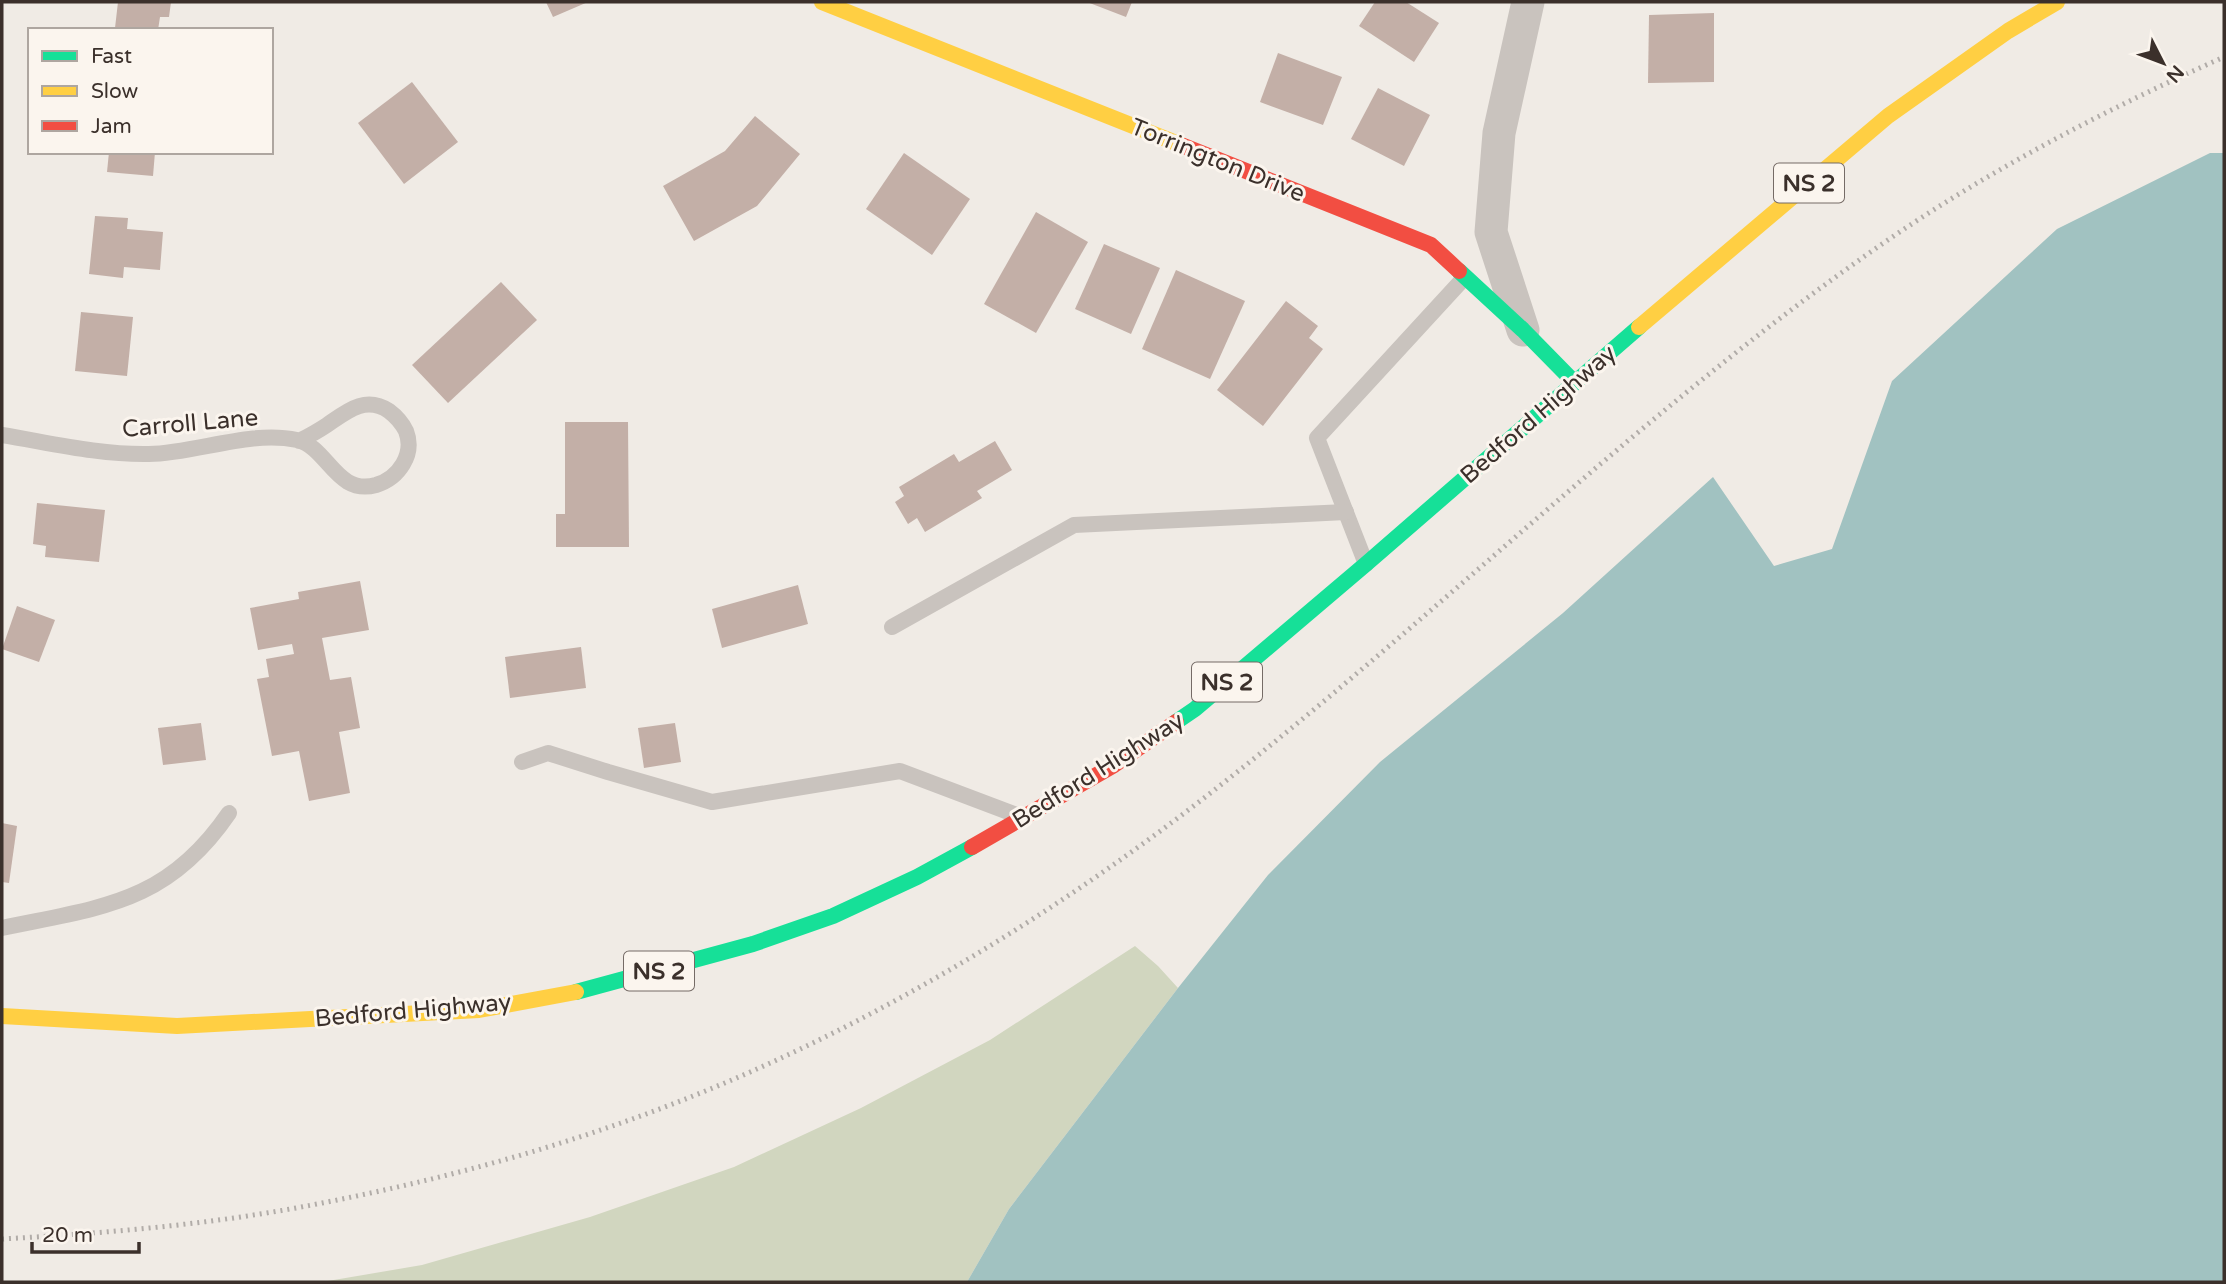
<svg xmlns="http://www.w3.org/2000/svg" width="2226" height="1284" font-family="'Varela Round',sans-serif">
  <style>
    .green { fill: #d1d6bf }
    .water { fill: #a1c2c1 }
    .building { fill: #c3afa7 }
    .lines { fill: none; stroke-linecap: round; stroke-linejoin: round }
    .lane { stroke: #c9c3be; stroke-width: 16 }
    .street { stroke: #c9c3be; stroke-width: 33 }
    .fast { stroke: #16e098; stroke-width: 16 }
    .slow { stroke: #ffcf43; stroke-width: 16 }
    .jam { stroke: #f24e42; stroke-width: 16 }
    .rail { stroke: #b1aca8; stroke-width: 5; stroke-dasharray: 2 5; stroke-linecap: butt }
    .labels { text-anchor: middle; stroke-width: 6; stroke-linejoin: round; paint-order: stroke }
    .shield { fill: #fbf5ee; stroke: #756b66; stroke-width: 2 }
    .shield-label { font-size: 23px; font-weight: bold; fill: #3b302b }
    .street-label { font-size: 24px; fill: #3b302b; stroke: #fbf5ee }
  </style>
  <rect width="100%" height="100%" fill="#f0ebe5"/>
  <path class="green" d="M1135 946 1158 966 1178 988 1009 1209 967 1282H322L422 1265 590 1217 734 1167 861 1108 990 1040Z"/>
  <path class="water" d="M2210 153H2224V1282H967L1009 1209 1178 988 1268 875 1380 762 1563 613 1713 477 1774 566 1832 549 1892 381 2057 229Z"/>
  <g class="building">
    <path d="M118 2H171L169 17H160L158 30 115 28Z"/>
    <path d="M546 2H588L553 17Z"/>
    <path d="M1087 2H1132L1126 17Z"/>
    <path d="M1375 2H1406L1439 23 1414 62 1359 26Z"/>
    <path d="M1714 13V82L1648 83 1649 15Z"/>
    <path d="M1278 53 1342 77 1323 125 1260 102Z"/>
    <path d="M412 82 458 142 404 184 358 123Z"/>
    <path d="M1378 88 1430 115 1404 166 1351 139Z"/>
    <path d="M755 116 800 154 757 206 694 241 663 186 725 151Z"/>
    <path d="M109 152H155L153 176 107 172Z"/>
    <path d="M904 153 970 199 932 255 866 209Z"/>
    <path d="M1036 212 1088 242 1036 333 984 304Z"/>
    <path d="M95 216 128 218 127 229 163 232 160 270 124 267 123 278 89 274Z"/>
    <path d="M1104 244 1160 268 1131 334 1075 309Z"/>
    <path d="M1176 270 1245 301 1210 379 1142 349Z"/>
    <path d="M501 282 537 320 448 403 412 365Z"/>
    <path d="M1286 301 1318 326 1309 338 1323 349 1263 426 1217 390Z"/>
    <path d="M81 312 133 317 127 376 75 371Z"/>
    <path d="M565 422H628L629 547H556V514H565Z"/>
    <path d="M995 441 1012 470 977 491 982 498 925 532 917 518 908 524 895 502 904 496 899 487 954 454 959 462Z"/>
    <path d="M37 503 105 510 99 562 45 557 46 546 33 544Z"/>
    <path d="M360 581 369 630 322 638 330 680 351 677 360 728 339 732 350 793 309 801 299 751 272 756 257 679 269 677 266 659 294 654 292 644 258 650 250 608 299 599 298 592Z"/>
    <path d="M798 585 808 624 722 648 712 609Z"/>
    <path d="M17 606 55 620 39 662 2 649Z"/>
    <path d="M581 647 586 688 510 698 505 657Z"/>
    <path d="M201 723 206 760 163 765 158 728Z"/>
    <path d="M675 723 681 762 644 768 638 728Z"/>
    <path d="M2 823 17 826 9 883 2 882Z"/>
  </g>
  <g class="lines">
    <g class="lane">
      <path d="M2 435C51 443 100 455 149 454 197 453 250 430 297 440 328 447 336 496 376 485 399 478 415 454 406 431 402 423 397 417 389 411 365 395 346 412 327 425 318 431 309 436 299 441"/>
      <path d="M1366 564 1317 438 1465 277"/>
      <path d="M892 627 1074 525 1346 512"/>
      <path d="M522 762 548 753 608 772 712 802 900 771 1019 816"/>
      <path d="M2 928C101 907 167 904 229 813"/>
    </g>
    <path class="street" d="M1523 330 1491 232 1499 133 1528 2"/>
    <g class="fast">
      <path d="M1459 271 1523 330 1574 382"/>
      <path d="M1176 722 1195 709 1366 564 1639 327"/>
      <path d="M576 992 753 944 833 916 917 877 972 847"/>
    </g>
    <g class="slow">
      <path d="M822 2 1181 145"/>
      <path d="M1639 327 1888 116 2008 31 2057 2"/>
      <path d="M2 1016 177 1026 479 1010 576 992"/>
    </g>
    <g class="jam">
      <path d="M1181 145 1431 245 1459 271"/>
      <path d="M972 847 1114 765 1176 722"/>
    </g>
    <path class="rail" d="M2 1239C109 1233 217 1224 322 1203 440 1180 558 1148 670 1105 858 1033 1035 927 1195 805 1430 624 1640 411 1885 242 1991 169 2107 109 2224 57"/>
  </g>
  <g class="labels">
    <g class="shield">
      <rect x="1774" y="163.5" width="70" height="39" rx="5"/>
      <rect x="1192" y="662.5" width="70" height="39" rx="5"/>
      <rect x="624" y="951.5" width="70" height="39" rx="5"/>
    </g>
    <g class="shield-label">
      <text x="1809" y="191">NS 2</text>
      <text x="1227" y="690">NS 2</text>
      <text x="659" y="979">NS 2</text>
    </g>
    <g class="street-label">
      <text transform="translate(1218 160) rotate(22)" y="8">Torrington Drive</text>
      <text transform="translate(1538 414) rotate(-41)" y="8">Bedford Highway</text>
      <text transform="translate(190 423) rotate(-5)" y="8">Carroll Lane</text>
      <text transform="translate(1098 770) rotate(-32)" y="8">Bedford Highway</text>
      <text transform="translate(413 1010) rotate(-5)" y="8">Bedford Highway</text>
    </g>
  </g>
  <rect width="2226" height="1284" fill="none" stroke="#3b302b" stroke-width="7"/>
  <rect x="28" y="28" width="245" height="126" fill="#fbf5ee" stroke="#aea6a0" stroke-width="2"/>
  <rect x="42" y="51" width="35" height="10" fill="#16e098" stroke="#aea6a0" stroke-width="2"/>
  <text x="91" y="63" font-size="21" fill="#3b302b">Fast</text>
  <rect x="42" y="86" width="35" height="10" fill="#ffcf43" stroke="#aea6a0" stroke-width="2"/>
  <text x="91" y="98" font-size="21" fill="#3b302b">Slow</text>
  <rect x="42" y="121" width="35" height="10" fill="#f24e42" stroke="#aea6a0" stroke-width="2"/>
  <text x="91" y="133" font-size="21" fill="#3b302b">Jam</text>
  <g transform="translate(2163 63) rotate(132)" stroke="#fbf5ee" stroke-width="5" paint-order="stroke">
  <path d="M0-5L12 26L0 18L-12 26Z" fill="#3b302b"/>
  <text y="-10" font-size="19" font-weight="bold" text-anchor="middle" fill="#3b302b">N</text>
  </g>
  <path d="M32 1242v10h107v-10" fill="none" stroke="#3b302b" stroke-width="3.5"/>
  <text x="42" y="1242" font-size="21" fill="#3b302b" stroke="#fbf5ee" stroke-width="5" paint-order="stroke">20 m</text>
</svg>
